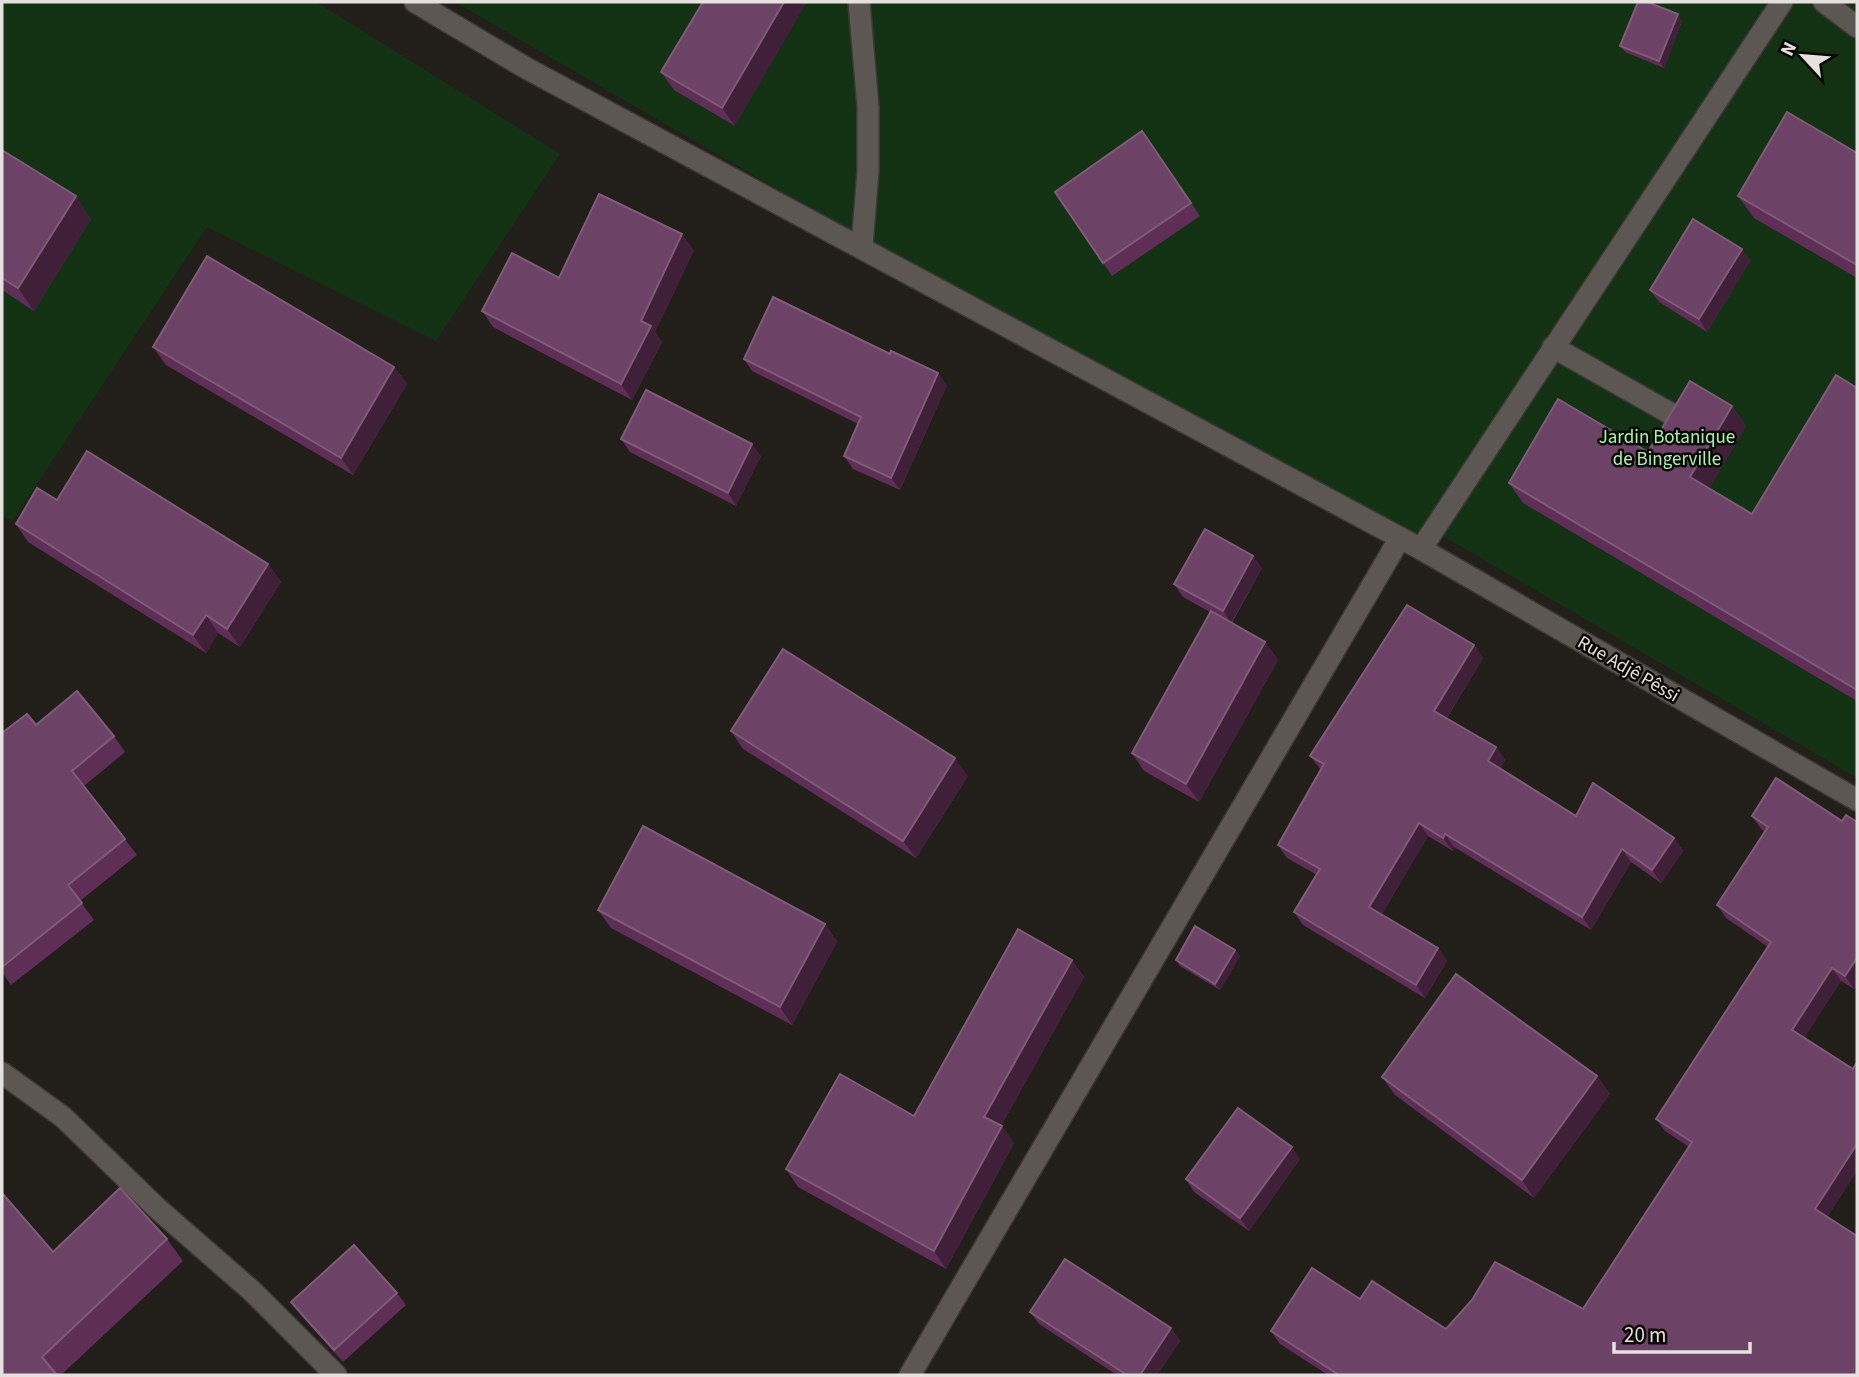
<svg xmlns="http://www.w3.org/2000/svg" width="1859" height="1377" font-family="'Source Sans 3',sans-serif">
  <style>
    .green { fill: #133213 }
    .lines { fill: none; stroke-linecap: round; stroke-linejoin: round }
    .service-casing { stroke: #3c3835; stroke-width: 24 }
    .minor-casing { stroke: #3c3835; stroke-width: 24 }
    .tertiary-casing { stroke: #3c3835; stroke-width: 24 }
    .service { stroke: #5d5753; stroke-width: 21 }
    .minor { stroke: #5d5753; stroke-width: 21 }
    .tertiary { stroke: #5d5753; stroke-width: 21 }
    .wall { fill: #5e2e57 }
    .shaded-wall { fill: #402039 }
    .building { fill: #6c4266; stroke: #7f5b78; stroke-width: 2 }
    .labels { text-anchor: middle; stroke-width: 5; stroke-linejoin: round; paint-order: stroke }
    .park-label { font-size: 19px; fill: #a9f3a6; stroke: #0a0807 }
    .street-label { font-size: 19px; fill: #e4e1de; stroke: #0a0807 }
  </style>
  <rect width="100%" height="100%" fill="#221e1a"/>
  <g class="green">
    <path d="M2 2H316L560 154 436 341 207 227 13 520 2 517Z"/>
    <path d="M455 2H1857V778L1431 529 1412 557Z"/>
  </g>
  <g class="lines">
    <g class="service-casing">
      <g id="service">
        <path d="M1824 2 1857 27"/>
        <path d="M1553 347 1675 416"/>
        <path d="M1421 549 1782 2"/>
      </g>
    </g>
    <g class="minor-casing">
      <g id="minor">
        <path d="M859 2 868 107V171L862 246"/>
        <path d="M2 1073 63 1117 158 1209 252 1291 336 1375"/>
        <path d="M910 1375 1400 538"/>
      </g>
    </g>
    <g class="tertiary-casing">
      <path id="tertiary" d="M415 2 526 68 1421 549 1857 800"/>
    </g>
    <use href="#service" class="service"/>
    <use href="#minor" class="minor"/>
    <use href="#tertiary" class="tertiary"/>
  </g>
  <g class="wall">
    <path d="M703 2 735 126 674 90 661 72Z"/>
    <path d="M1682 21 1664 68 1625 52 1620 46Z"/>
    <path d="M1142 131 1200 216 1112 276 1055 192Z"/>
    <path d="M2 150 91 219 34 311 2 290Z"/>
    <path d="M1857 153V278L1754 218 1738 196Z"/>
    <path d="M1742 249 1750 261 1707 332 1659 302 1650 290Z"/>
    <path d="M694 250 655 332 662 342 632 400 493 327 482 311 559 278Z"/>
    <path d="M153 347 394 367 407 384 353 475 166 365Z"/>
    <path d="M744 359 947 385 900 490 853 469 844 456 858 424 752 371Z"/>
    <path d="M1857 388V701L1523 503 1509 483 1648 452 1732 406 1746 426 1709 488 1752 514Z"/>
    <path d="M621 439 761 456 736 506 630 452Z"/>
    <path d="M57 500 268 564 281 582 240 647 218 633 206 653 28 542 16 524Z"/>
    <path d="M1253 556 1262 568 1232 623 1265 642 1278 660 1199 802 1144 771 1132 753 1210 612 1183 597 1174 584Z"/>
    <path d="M1474 645 1483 658 1447 718 1496 747 1505 760 1500 769 1576 816 1674 838 1683 851 1661 883 1631 862 1591 930 1454 847 1453 851 1428 836 1382 914 1438 948 1447 961 1425 998 1303 925 1294 912 1317 875 1287 858 1278 845 1321 770 1310 756Z"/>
    <path d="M36 725 114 736 125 752 84 786 137 855 80 901 94 920 11 985 2 972V733Z"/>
    <path d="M731 731 968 776 916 858 743 749Z"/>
    <path d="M1752 816 1857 822V985L1854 989 1841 981 1804 1038 1853 1069 1857 1062V1171L1827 1217 1857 1375H1328L1280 1344 1271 1331 1360 1299 1446 1329 1583 1309 1689 1147 1665 1131 1656 1119 1768 947 1726 918 1717 905 1764 831 1761 829Z"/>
    <path d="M598 910 825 924 837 942 792 1025 611 928Z"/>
    <path d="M1235 950 1240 956 1220 990 1180 966 1176 960Z"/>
    <path d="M1072 960 1084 977 1001 1126 1014 1143 946 1269 798 1187 786 1169 914 1116Z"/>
    <path d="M1597 1076 1610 1094 1534 1198 1395 1095 1382 1077Z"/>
    <path d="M1300 1159 1249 1231 1194 1192 1186 1179Z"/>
    <path d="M167 1239 183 1261 61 1375H2L53 1252Z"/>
    <path d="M397 1293 406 1305 343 1362 300 1314 291 1302Z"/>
    <path d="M1030 1312 1171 1328 1180 1341 1157 1375H1117L1039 1324Z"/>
  </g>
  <g class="shaded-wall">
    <path d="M784 2H807L735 126 722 108Z"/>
    <path d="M1678 14 1682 21 1664 68 1659 61Z"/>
    <path d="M76 196 91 219 34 311 18 288Z"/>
    <path d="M682 234 694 250 655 332 662 342 632 400 621 384 641 321Z"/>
    <path d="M1742 249 1750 261 1707 332 1699 319Z"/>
    <path d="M394 367 407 384 353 475 341 458Z"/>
    <path d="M938 373 947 385 900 490 891 478Z"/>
    <path d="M1732 406 1746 426 1704 497 1690 477Z"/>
    <path d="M752 444 761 456 736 506 728 493Z"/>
    <path d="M1253 556 1262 568 1231 623 1223 611Z"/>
    <path d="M268 564 281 582 240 647 227 629Z"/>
    <path d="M206 615 218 633 206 653 193 635Z"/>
    <path d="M1265 642 1278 660 1199 802 1186 784Z"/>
    <path d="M1474 645 1483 658 1443 724 1434 711Z"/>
    <path d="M1496 747 1505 760 1497 774 1488 761Z"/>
    <path d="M955 758 968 776 916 858 903 841Z"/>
    <path d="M1419 823 1428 836 1378 920 1369 907Z"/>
    <path d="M1445 834 1454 847 1453 851 1443 838Z"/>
    <path d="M1674 838 1683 851 1661 883 1652 870Z"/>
    <path d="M1622 849 1631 862 1591 930 1582 917Z"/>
    <path d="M825 924 837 942 792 1025 780 1007Z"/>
    <path d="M1438 948 1447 961 1425 998 1416 985Z"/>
    <path d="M1235 950 1240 956 1220 990 1215 984Z"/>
    <path d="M1857 958V985L1854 989 1845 976Z"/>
    <path d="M1072 960 1084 977 996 1135 984 1117Z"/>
    <path d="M1832 968 1841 981 1801 1043 1792 1030Z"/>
    <path d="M1597 1076 1610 1094 1534 1198 1522 1180Z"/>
    <path d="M1002 1126 1014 1143 946 1269 934 1251Z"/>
    <path d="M1857 1144V1171L1824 1222 1815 1209Z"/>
    <path d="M1292 1147 1300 1159 1249 1231 1240 1218Z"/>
    <path d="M1171 1328 1180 1341 1157 1375H1140Z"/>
  </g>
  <g class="building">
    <path d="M703 2H784L722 108 661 72Z"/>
    <path d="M1638 2H1647L1678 14 1659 61 1620 46Z"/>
    <path d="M1787 112 1857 153V265L1738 196Z"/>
    <path d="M1142 131 1191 203 1103 263 1055 192Z"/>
    <path d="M2 150 76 196 18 288 2 278Z"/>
    <path d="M599 194 682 234 641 321 651 326 621 384 482 311 512 253 559 278Z"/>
    <path d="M1693 219 1742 249 1699 319 1650 290Z"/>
    <path d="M207 256 394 367 341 458 153 347Z"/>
    <path d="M773 297 890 354 891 351 938 373 891 478 844 456 861 417 744 359Z"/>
    <path d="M1836 375 1857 388V690L1509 483 1558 399 1648 452 1690 381 1732 406 1690 477 1752 514Z"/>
    <path d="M646 390 752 444 728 493 621 439Z"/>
    <path d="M87 451 268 564 227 629 206 615 193 635 16 524 37 488 57 500Z"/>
    <path d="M1205 529 1253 556 1223 611 1174 584Z"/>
    <path d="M1407 605 1474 645 1434 711 1496 747 1488 761 1576 816 1593 783 1674 838 1652 870 1622 849 1582 917 1445 834 1443 838 1419 823 1369 907 1438 948 1416 985 1294 912 1320 869 1278 845 1324 764 1310 756Z"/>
    <path d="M1211 611 1265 642 1186 784 1132 753Z"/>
    <path d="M783 649 955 758 903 841 731 731Z"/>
    <path d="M77 691 114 736 72 771 125 839 68 885 82 903 2 967V733L27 714 36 725Z"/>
    <path d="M1776 778 1842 821 1846 815 1857 822V958L1845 976 1832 968 1792 1030 1853 1069 1857 1062V1144L1815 1209 1857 1236V1375H1339L1271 1331 1312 1268 1360 1299 1372 1281 1446 1329 1472 1300 1495 1262 1583 1309 1692 1142 1656 1119 1771 942 1717 905 1768 827 1752 816Z"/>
    <path d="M643 826 825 924 780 1007 598 910Z"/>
    <path d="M1195 926 1235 950 1215 984 1176 960Z"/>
    <path d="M1018 929 1072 960 984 1117 1002 1126 934 1251 786 1169 840 1074 914 1116Z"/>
    <path d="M1456 974 1597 1076 1522 1180 1382 1077Z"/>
    <path d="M1238 1108 1292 1147 1240 1218 1186 1179Z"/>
    <path d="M120 1188 167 1239 42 1357 57 1375H2V1193L53 1252Z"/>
    <path d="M354 1245 397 1293 334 1350 291 1302Z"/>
    <path d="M1065 1259 1171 1328 1140 1375H1127L1030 1312Z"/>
  </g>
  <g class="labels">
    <g class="park-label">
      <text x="1667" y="443">Jardin Botanique<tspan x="1667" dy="22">de Bingerville</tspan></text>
    </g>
    <g class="street-label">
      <text transform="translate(1629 668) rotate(30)" y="7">Rue Adjê Pêssi</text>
    </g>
  </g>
  <rect width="1859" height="1377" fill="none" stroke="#e4e1de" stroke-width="7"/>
  <g transform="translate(1803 56) rotate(296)" stroke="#0a0807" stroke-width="5" paint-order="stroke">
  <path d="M0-5L12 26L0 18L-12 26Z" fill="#e4e1de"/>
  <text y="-10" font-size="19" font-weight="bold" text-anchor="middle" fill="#e4e1de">N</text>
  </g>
  <path d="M1614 1342v10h136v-10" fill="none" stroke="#e4e1de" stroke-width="3.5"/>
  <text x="1624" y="1342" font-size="21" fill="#e4e1de" stroke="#0a0807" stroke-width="5" paint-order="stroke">20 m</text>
</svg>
